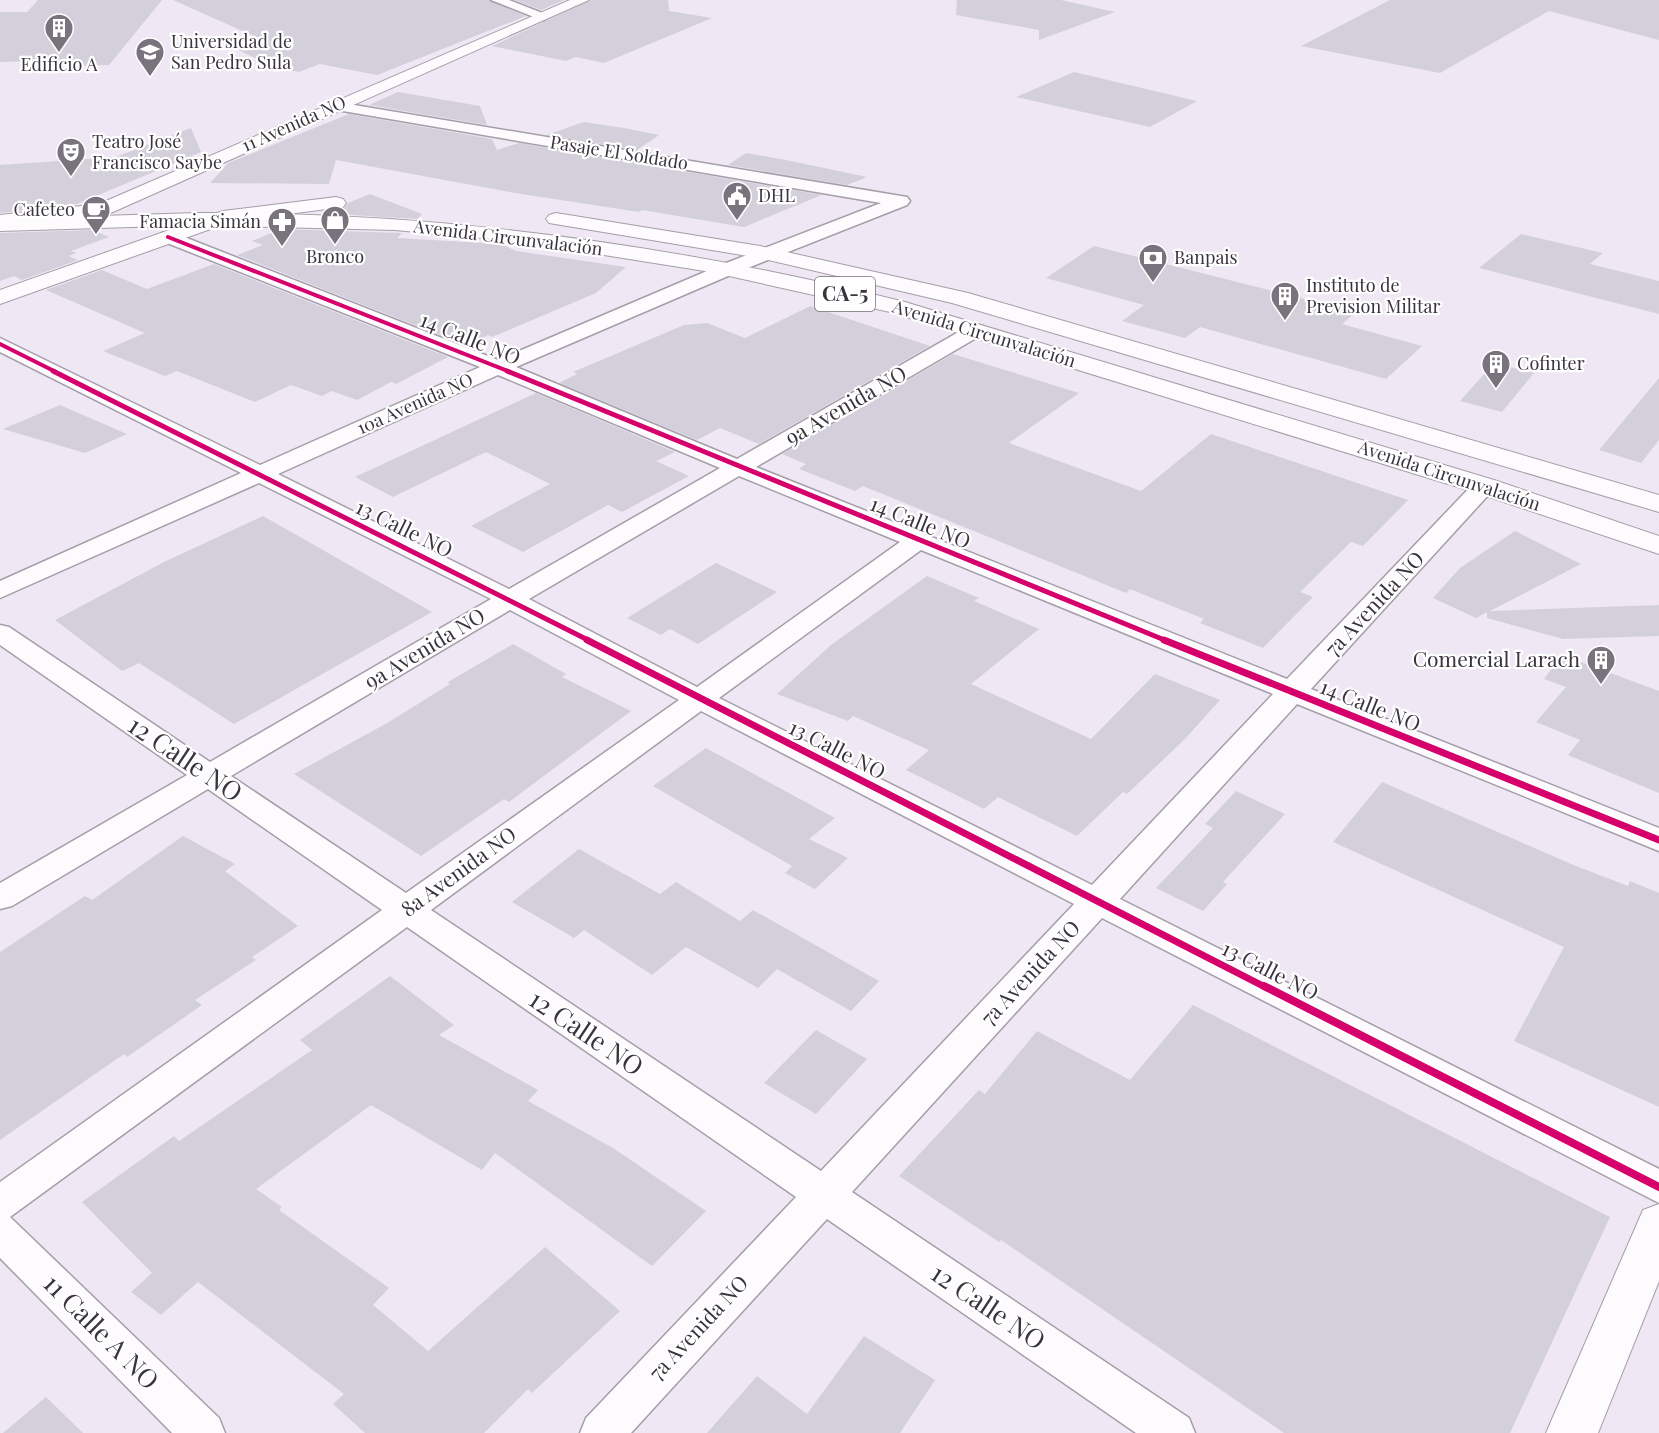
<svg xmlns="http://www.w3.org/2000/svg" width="1659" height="1433" font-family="'Playfair Display',serif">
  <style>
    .building { fill: #d3d0db }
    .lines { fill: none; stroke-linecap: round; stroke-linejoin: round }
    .minor-casing { stroke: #a49ea8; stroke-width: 3 }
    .tertiary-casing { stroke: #a49ea8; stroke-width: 2 }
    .trunk-casing { stroke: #a49ea8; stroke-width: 2 }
    .minor { fill: #fdfbfd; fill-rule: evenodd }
    .tertiary { fill: #fdfbfd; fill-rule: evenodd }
    .trunk { fill: #fdfbfd; fill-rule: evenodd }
    .cycleway-far3-casing { stroke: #fff; stroke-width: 6 }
    .cycleway-far2-casing { stroke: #fff; stroke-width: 8 }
    .cycleway-far1-casing { stroke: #fff; stroke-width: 10 }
    .cycleway-casing { stroke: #fff; stroke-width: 12 }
    .cycleway-far3 { stroke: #d6006c; stroke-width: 4 }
    .cycleway-far2 { stroke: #d6006c; stroke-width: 5 }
    .cycleway-far1 { stroke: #d6006c; stroke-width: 7 }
    .cycleway { stroke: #d6006c; stroke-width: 8 }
    .labels { text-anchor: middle; stroke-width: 4.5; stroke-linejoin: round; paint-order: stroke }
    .far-poi-label { font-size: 18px; fill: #3a343d; stroke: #fff; text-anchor: start }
    .far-street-label { font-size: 18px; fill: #3a343d; stroke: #fff }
    .shield { fill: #fff; stroke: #757177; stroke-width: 1.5 }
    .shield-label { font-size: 20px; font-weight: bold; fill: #3a343d }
    .street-label { font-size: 21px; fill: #3a343d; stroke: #fff }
    .poi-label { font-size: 21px; fill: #3a343d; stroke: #fff; text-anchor: end }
    .near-street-label { font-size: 26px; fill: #3a343d; stroke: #fff }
  </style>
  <rect width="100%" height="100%" fill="#efe7f4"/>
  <g class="building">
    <path d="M38 0H162L109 65 37 67 43 61 0 62V12H27Z"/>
    <path d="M173 0H489L526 16 377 75 320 64 299 72 274 67 232 47 263 40Z"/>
    <path d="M515 0H564L541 10Z"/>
    <path d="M591 0H668L669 11 712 18 604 63 576 57 566 61 492 46Z"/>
    <path d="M957 0H1061L1115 12 1039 40V30L956 15Z"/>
    <path d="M1390 0H1659V40L1549 11 1440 73 1301 46Z"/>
    <path d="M1074 72 1197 101 1150 127 1016 97Z"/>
    <path d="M398 92 480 106 487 125 369 105Z"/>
    <path d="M349 114 492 139 497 150 519 143 822 195 744 227 642 210 639 212 515 193 336 160 329 184 210 183 228 163Z"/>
    <path d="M584 122 624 128 659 135 637 150 546 135Z"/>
    <path d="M191 128 201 152 77 204 0 213V165L116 157Z"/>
    <path d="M746 153 786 160 867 177 847 185 728 165Z"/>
    <path d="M370 194 422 214 417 219 321 213 343 209 348 203Z"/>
    <path d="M281 229 402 233 397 238 501 244 516 251 626 267 596 293 492 337 488 335 468 346 237 255 263 245 252 241Z"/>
    <path d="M93 230 109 237 71 251 77 253 68 256 78 260 22 280 14 276 0 281V233Z"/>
    <path d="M1521 234 1603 253 1590 264 1659 281V314L1479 268Z"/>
    <path d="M1094 246 1356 312 1342 324 1422 346 1386 379 1200 327 1185 338 1122 321 1144 305 1046 278Z"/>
    <path d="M214 264 448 357 396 384 391 382 357 400 332 391 322 396 291 385 255 402 177 371 165 376 103 351 145 333 46 290 102 270 147 289Z"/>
    <path d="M810 306 930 346 759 444 720 428 697 440 559 383 577 374 573 372 684 325 707 323 745 338Z"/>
    <path d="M953 354 1079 393 1009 443 1141 491 1211 434 1408 500 1363 546 1351 542 1300 592 1313 597 1263 648 1200 623 1204 619 1130 589 1126 593 863 486 855 491 799 469 806 464 782 454Z"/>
    <path d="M1494 363 1534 373 1502 412 1460 401Z"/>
    <path d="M1659 378V440L1641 463 1599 450Z"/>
    <path d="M536 393 675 452 656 461 689 476 622 512 608 505 523 552 471 526 550 484 486 452 393 497 355 477Z"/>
    <path d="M60 405 127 434 85 453 3 429Z"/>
    <path d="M263 516 432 612 234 724 139 663 122 671 55 620 164 562Z"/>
    <path d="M1515 531 1581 564 1490 611 1659 605V636L1563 639 1487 618V612L1476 618 1433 598 1460 568Z"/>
    <path d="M716 563 777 592 698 644 670 629 661 635 627 618Z"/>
    <path d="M927 576 979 598 974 601 1039 629 971 684 1091 739 1155 674 1220 700 1185 739 1127 794 1123 792 1077 836 998 797 984 809 906 770 929 750 853 716 848 721 777 694 831 645Z"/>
    <path d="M513 644 566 674 562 677 631 711 509 802 504 799 421 856 294 774 389 722 450 684 448 682Z"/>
    <path d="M1562 655 1659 691V793L1568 755 1580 740 1536 722 1566 687 1544 679Z"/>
    <path d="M706 748 835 818 809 839 848 858 815 889 785 873 792 866 653 786Z"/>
    <path d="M1382 782 1576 866 1628 886 1630 881 1659 893V1107L1514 1041 1564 947 1333 842Z"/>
    <path d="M1236 791 1285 814 1223 882 1227 884 1203 911 1156 888 1213 828 1205 824Z"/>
    <path d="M183 836 235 864 225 871 298 926 252 957 256 960 195 1000 202 1005 127 1057 124 1054 0 1140V952L85 896 92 900Z"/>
    <path d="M579 849 660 894 676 882 740 921 753 910 879 981 851 1011 777 969 758 988 686 947 652 975 584 930 574 938 512 902Z"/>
    <path d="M390 976 454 1025 439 1035 538 1090 528 1101 613 1148 706 1211 652 1266 495 1153 482 1170 371 1105 256 1189 282 1207 279 1210 389 1288 373 1305 428 1351 545 1247 620 1311 532 1393 528 1389 484 1433H365L333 1404 344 1394 198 1282 161 1315 131 1292 152 1273 82 1202 174 1136 179 1141 312 1050 300 1040Z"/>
    <path d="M1193 1005 1610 1217 1510 1433H1284L1001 1240 999 1242 899 1176 979 1090 985 1094 1037 1031 1130 1080Z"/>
    <path d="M816 1030 867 1059 816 1114 764 1083Z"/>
    <path d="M864 1336 935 1380 900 1433H707L757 1376 807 1414Z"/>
    <path d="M46 1397 83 1433H3Z"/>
  </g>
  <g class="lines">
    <g class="minor-casing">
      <g id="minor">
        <path d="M491 0H509L550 16 544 20 539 19Z"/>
        <path d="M336 102 907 197 910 201 907 205 735 273 516 367 737 459 969 326H983L986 330 983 334 756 467 1287 679 1476 481H1492L1496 486 1492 491 1311 689 1659 828V851L1297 704 1120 899 1659 1169V1203L1102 918 852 1192 1189 1418 1195 1433H1136L827 1219 631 1433H580L586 1418 796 1197 407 927 10 1217 219 1418 225 1433H172L0 1258V1182L382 910 208 789 12 906 0 909V883L187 775 0 645V625L9 627 210 762 491 599 259 483 0 598V581L241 473 0 352V338L260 465 480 367 162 241 159 237 162 233H174L498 360 721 265 881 203 331 109 329 106ZM498 375 720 468 509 589 278 474ZM739 476 900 542 697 687 529 599ZM921 550 1273 694 1092 885 719 698ZM510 610 679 700 406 893 231 776ZM701 711 1074 904 821 1171 431 910Z"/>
      </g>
    </g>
    <g class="tertiary-casing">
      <g id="tertiary">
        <path d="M570 0H589L113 212 87 219 0 227V215L99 204Z"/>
        <path d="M336 197 343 199 346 203 343 207 233 221 0 304V290L223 211Z"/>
        <path d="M1659 1204V1281L1598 1433H1546L1643 1210Z"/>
      </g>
    </g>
    <g class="trunk-casing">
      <g id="trunk">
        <path d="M198 213C437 212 672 244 905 302L1494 480 1659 536V554L1474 492 890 312 711 272 522 242 395 230 198 225 0 231V219Z"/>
        <path d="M556 213 760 246 968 293 1659 495V512L952 303 760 258 549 223 546 219 549 215Z"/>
      </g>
    </g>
    <use href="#minor" class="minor"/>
    <use href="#tertiary" class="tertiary"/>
    <use href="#trunk" class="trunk"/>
    <g class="cycleway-far3-casing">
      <g id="cycleway-far3">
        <path d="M168 237 510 372"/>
        <path d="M0 344 56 372"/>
      </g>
    </g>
    <g class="cycleway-far2-casing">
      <g id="cycleway-far2">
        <path d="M53 371 590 641"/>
        <path d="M507 371 1167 641"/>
      </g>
    </g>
    <g class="cycleway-far1-casing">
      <g id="cycleway-far1">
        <path d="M587 640 1267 988"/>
        <path d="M1164 640 1659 840"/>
      </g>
    </g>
    <g class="cycleway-casing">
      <path id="cycleway" d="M1264 986 1659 1187"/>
    </g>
    <use href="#cycleway-far3" class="cycleway-far3"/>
    <use href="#cycleway-far2" class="cycleway-far2"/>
    <use href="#cycleway-far1" class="cycleway-far1"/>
    <use href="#cycleway" class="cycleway"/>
  </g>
  <defs>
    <g id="building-pin" transform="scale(1.5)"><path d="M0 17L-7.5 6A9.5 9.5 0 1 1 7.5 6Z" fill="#79737d" stroke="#fff"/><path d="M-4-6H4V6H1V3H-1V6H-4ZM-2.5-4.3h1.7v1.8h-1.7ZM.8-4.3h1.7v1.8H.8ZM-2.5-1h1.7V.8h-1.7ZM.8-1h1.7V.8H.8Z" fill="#fff"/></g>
    <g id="university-pin" transform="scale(1.5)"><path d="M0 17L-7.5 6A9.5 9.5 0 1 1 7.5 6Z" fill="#79737d" stroke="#fff"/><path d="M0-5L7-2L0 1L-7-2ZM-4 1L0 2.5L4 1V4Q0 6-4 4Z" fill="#fff"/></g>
    <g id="theatre-pin" transform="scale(1.5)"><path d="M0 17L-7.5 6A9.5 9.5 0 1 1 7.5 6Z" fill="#79737d" stroke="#fff"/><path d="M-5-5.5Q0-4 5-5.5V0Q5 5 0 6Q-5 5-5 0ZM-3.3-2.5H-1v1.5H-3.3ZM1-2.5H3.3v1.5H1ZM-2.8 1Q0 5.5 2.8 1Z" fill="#fff"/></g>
    <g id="civic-pin" transform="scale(1.5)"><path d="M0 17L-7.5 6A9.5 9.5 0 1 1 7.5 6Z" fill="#79737d" stroke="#fff"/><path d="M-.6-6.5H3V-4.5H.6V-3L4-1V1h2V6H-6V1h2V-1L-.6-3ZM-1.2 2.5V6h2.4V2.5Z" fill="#fff"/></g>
    <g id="cafe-pin" transform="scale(1.5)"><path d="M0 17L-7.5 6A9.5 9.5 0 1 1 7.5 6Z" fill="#79737d" stroke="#fff"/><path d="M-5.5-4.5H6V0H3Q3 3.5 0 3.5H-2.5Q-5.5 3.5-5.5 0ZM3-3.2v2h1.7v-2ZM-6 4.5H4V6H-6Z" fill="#fff"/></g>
    <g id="shop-pin" transform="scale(1.5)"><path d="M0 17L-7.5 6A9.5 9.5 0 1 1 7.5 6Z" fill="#79737d" stroke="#fff"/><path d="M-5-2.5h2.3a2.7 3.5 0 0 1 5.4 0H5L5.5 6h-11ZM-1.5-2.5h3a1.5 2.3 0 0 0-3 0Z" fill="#fff"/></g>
    <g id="pharmacy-pin" transform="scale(1.5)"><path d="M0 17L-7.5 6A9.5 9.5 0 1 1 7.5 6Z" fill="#79737d" stroke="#fff"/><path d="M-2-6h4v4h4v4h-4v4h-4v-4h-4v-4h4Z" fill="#fff"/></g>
    <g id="bank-pin" transform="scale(1.5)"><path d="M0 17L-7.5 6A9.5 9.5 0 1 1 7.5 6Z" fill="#79737d" stroke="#fff"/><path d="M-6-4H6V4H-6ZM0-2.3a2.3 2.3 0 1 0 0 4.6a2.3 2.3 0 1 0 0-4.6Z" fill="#fff"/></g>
  </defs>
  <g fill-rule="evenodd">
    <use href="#building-pin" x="59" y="28"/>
    <use href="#university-pin" x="150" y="52"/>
    <use href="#theatre-pin" x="71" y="152"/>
    <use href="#civic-pin" x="737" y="196"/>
    <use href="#cafe-pin" x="96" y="210"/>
    <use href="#shop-pin" x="335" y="220"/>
    <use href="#pharmacy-pin" x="282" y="222"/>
    <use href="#bank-pin" x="1153" y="258"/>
    <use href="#building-pin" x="1285" y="296"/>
    <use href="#building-pin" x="1496" y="364"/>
    <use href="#building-pin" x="1601" y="660"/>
  </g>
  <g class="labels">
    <g class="far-poi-label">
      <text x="171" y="48">Universidad de<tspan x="171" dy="21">San Pedro Sula</tspan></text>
      <text x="59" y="71" text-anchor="middle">Edificio A</text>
      <text x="92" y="148">Teatro José<tspan x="92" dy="21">Francisco Saybe</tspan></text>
      <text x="758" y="202">DHL</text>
      <text x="75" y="216" text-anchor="end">Cafeteo</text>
      <text x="261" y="228" text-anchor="end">Famacia Simán</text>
      <text x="335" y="263" text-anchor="middle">Bronco</text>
      <text x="1174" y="264">Banpais</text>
      <text x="1306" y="292">Instituto de<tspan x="1306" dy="21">Prevision Militar</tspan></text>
      <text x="1517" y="370">Cofinter</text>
    </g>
    <g class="far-street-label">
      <text transform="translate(294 124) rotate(-24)" y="6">11 Avenida NO</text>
      <text transform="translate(619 153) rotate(9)" y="6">Pasaje El Soldado</text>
      <text transform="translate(508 238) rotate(7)" y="6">Avenida Circunvalación</text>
      <text transform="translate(984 334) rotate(17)" y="6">Avenida Circunvalación</text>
      <text transform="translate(415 404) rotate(-24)" y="6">10a Avenida NO</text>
      <text transform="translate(1449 476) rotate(18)" y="6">Avenida Circunvalación</text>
    </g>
    <rect class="shield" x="815" y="277" width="60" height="34" rx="4.5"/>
    <g class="shield-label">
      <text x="845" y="301">CA-5</text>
    </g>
    <g class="street-label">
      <text transform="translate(470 339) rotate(22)" y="7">14 Calle NO</text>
      <text transform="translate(846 406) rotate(-30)" y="7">9a Avenida NO</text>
      <text transform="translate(920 523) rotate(22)" y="7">14 Calle NO</text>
      <text transform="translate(404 529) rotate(26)" y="7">13 Calle NO</text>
      <text transform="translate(1375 604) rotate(-47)" y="7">7a Avenida NO</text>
      <text transform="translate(425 649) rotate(-31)" y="7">9a Avenida NO</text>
      <text transform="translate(1370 706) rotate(22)" y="7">14 Calle NO</text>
      <text transform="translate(837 750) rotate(27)" y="7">13 Calle NO</text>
      <text transform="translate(459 872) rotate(-36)" y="7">8a Avenida NO</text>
      <text transform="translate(1270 971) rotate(27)" y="7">13 Calle NO</text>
      <text transform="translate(1031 973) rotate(-47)" y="7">7a Avenida NO</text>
      <text transform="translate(699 1328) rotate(-47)" y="7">7a Avenida NO</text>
    </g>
    <g class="poi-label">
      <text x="1580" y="667">Comercial Larach</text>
    </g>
    <g class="near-street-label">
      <text transform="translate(185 759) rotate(34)" y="9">12 Calle NO</text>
      <text transform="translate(586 1033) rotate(34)" y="9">12 Calle NO</text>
      <text transform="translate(988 1307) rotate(34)" y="9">12 Calle NO</text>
      <text transform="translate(101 1332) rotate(45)" y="9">11 Calle A NO</text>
    </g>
  </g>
</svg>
